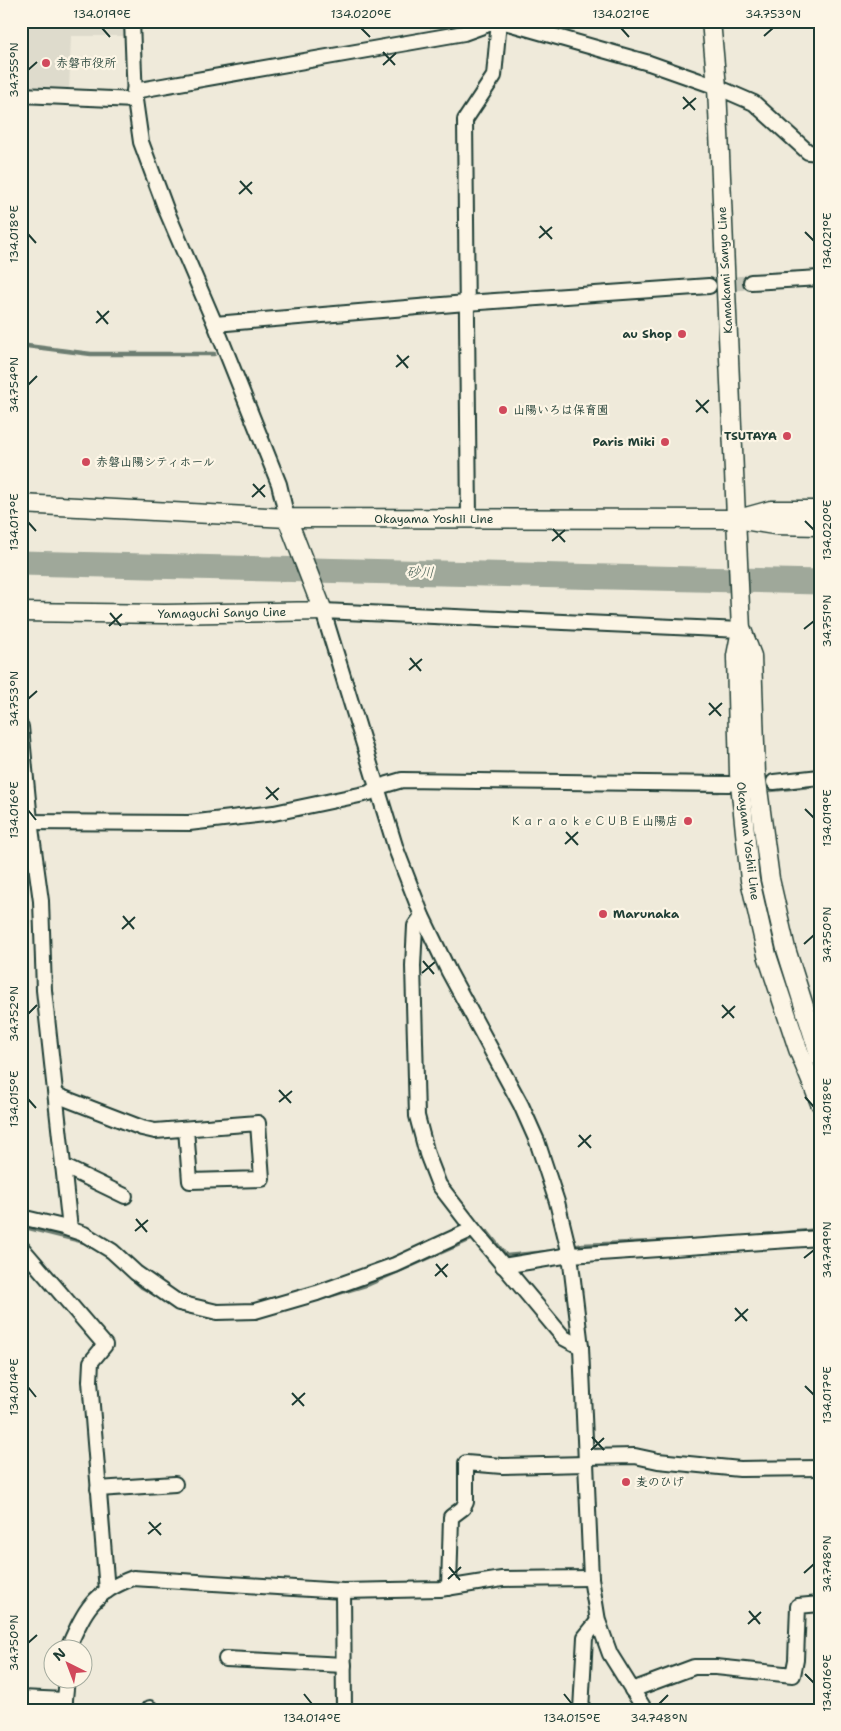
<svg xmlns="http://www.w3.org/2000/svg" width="841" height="1731" font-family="'Shantell Sans','Klee One',sans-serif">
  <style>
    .built { fill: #dedbcc }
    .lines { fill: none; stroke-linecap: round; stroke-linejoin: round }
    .stream { stroke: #6c7d71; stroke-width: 4.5 }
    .river { stroke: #9fa89a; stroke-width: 25 }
    .minor-tunnel { stroke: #c5c7b9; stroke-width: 14; stroke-dasharray: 14 7; stroke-linecap: butt }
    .minor-casing { stroke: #1f3d34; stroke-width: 18 }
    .major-casing { stroke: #1f3d34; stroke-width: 21 }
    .minor { stroke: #fcf5e5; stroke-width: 14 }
    .major { stroke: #fcf5e5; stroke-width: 18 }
    .ticks { fill: none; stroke: #1f3d34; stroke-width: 2 }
    .poi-dot { fill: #d1495b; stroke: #fcf5e5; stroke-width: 2 }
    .labels { text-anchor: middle; stroke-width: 4.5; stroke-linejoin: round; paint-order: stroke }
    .poi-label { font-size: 12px; font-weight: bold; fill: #1f3d34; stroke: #fcf5e5; text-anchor: start }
    .street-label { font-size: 12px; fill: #1f3d34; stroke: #fcf5e5 }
    .water-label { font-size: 14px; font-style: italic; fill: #455d53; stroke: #fcf5e5 }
    .neatline { fill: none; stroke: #1f3d34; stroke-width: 2 }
    .ticks-label { font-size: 12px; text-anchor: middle; fill: #1f3d34 }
  </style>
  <rect width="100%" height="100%" fill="#efeada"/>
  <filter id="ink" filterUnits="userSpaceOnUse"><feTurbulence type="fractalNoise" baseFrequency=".02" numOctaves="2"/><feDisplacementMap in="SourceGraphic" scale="10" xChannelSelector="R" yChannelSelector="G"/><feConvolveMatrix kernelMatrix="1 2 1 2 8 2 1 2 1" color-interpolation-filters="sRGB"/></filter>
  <g filter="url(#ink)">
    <path class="built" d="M21 21H126V36H71L69 93 21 91Z"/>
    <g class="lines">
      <g class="stream">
        <path d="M27 346 91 354H214"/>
        <path d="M671 790 719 791"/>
        <path d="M771 790 820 785"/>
        <path d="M21 1226 85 1242"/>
        <path d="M774 1234 820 1230"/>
        <path d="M570 1248 583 1245 677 1241"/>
        <path d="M131 1277 142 1287 155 1294"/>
        <path d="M325 1297 369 1284 487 1232 506 1256 548 1252"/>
      </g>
      <path class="river" d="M21 563 820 582"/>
      <path class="minor-tunnel" d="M709 286 751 282"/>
      <g class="minor-casing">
        <g id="minor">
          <path d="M132 21 135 100 141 142 167 212 215 324 279 484 287 518"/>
          <path d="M501 21 649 63 717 87 754 103 808 152 820 153"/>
          <path d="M134 91 464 33 497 21"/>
          <path d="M21 95 135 100"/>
          <path d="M751 282 820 278"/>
          <path d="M215 324 466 303 709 286"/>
          <path d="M469 519 465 120 494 76 499 21"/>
          <path d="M21 727 30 821 41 901 44 990 70 1229"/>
          <path d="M774 782 820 777"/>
          <path d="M21 822 189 823 274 813 369 793 378 787 402 780 729 784"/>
          <path d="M422 916 415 926 413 966 417 1116 427 1154 439 1185 473 1229 564 1338 581 1347"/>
          <path d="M56 1095 142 1128 155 1131 258 1123 262 1179 190 1181 186 1129"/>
          <path d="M63 1166 125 1196"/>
          <path d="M21 1217 63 1227 84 1234 112 1251 136 1273 179 1303 217 1312 255 1311 317 1293 395 1265 473 1229"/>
          <path d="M21 1247 105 1345 91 1362 90 1381 107 1591"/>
          <path d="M503 1266 570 1255 820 1238"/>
          <path d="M586 1457 635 1456 658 1461 740 1469 820 1468"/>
          <path d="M98 1489 175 1484"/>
          <path d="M449 1588 451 1517 463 1508 466 1502V1463L502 1466 586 1464"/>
          <path d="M343 1591 344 1710"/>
          <path d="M68 1648C85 1610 92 1593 133 1578L343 1591 440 1589 502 1579 591 1578"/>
          <path d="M226 1659 344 1665"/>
          <path d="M632 1690 694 1667H716L793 1675 796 1660 798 1606 820 1604"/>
          <path d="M21 1698 65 1700"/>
          <path d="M150 1708V1710"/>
          <path d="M64 1710 67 1678"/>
          <path d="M581 1710 585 1637 598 1621"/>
          <path d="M645 1710 610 1654 598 1621 591 1578 581 1347 570 1255 557 1202 537 1141 521 1105 449 972 422 916 396 849 323 611 741 630"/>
        </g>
      </g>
      <g class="major-casing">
        <g id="major">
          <path d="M711 21 717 87 741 630 736 656 739 774 750 880 767 955 798 1049 820 1103"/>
          <path d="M21 504 287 518 737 519 774 525 820 526"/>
          <path d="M742 518 771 510H820"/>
          <path d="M21 612 165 614 323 611 287 518"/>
          <path d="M742 630 752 656 756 774 770 879 786 949 820 1057"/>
        </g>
      </g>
      <use href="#minor" class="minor"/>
      <use href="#major" class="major"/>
    </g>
  </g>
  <path class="ticks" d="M102 28 110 37M361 28 370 37M621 28 629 37M764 36 773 28M383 52 395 65M383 65 396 53M28 70 37 62M683 97 695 110M683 109 696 98M240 181 252 194M239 194 252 182M540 226 552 239M805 232 814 241M28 234 36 243M539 238 552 227M97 311 108 324M96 323 109 311M397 355 408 368M396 367 409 356M28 385 37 376M696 400 708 413M696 412 709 400M253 484 265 497M252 497 265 485M805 521 814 530M28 522 36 531M553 529 565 542M552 541 565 530M110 613 121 626M109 626 122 614M804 629 814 621M410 658 421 671M409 670 422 659M28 699 37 691M709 703 721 716M709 715 722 703M266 787 278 800M266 799 279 788M805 809 814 818M28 810 36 820M566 832 578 845M565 844 578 832M123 916 134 929M122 929 135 917M804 944 814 935M423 961 434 974M422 973 435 962M722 1005 734 1018M28 1014 37 1005M722 1018 735 1006M279 1090 291 1103M805 1097 814 1107M28 1099 36 1108M279 1102 292 1091M579 1135 591 1148M578 1147 591 1135M136 1219 147 1232M135 1231 148 1220M804 1258 814 1250M436 1264 447 1277M435 1276 448 1264M735 1308 747 1321M735 1321 748 1309M805 1386 814 1395M28 1387 36 1397M292 1393 304 1406M292 1405 305 1393M592 1437 604 1450M591 1450 604 1438M149 1522 161 1535M148 1534 161 1523M449 1567 460 1580M804 1573 814 1564M448 1579 461 1567M749 1611 760 1624M748 1624 761 1612M28 1643 37 1635M805 1674 814 1683M304 1694 312 1704M564 1694 572 1704M659 1704 668 1695"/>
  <g class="poi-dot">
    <circle cx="46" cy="63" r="5"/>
    <circle cx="682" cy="334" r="5"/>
    <circle cx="503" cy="410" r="5"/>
    <circle cx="787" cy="436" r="5"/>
    <circle cx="665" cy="442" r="5"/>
    <circle cx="86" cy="462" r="5"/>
    <circle cx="688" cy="821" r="5"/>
    <circle cx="603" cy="914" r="5"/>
    <circle cx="626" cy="1482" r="5"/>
  </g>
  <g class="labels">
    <g class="poi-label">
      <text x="56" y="67">赤磐市役所</text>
      <text x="672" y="338" text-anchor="end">au Shop</text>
      <text x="513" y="414">山陽いろは保育園</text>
      <text x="777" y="440" text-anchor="end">TSUTAYA</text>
      <text x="655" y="446" text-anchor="end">Paris Miki</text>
      <text x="96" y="466">赤磐山陽シティホール</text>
      <text x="678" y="825" text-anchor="end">ＫａｒａｏｋｅＣＵＢＥ山陽店</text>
      <text x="613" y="918">Marunaka</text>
      <text x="636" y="1486">麦のひげ</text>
    </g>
    <g class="street-label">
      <text transform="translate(725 270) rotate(-93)" y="4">Kamakami Sanyo Line</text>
      <text x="434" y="523">Okayama Yoshii Line</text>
      <text transform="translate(222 613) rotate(-1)" y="4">Yamaguchi Sanyo Line</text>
      <text transform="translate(748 841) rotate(83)" y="4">Okayama Yoshii Line</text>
    </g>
    <g class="water-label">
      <text transform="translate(420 572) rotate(1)" y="5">砂川</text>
    </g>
  </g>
  <rect width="841" height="1731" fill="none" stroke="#fcf5e5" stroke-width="55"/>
  <g transform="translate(68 1664) rotate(318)"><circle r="24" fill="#fcf5e5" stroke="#a4ab9e"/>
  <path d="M0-4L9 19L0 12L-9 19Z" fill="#d1495b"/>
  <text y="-8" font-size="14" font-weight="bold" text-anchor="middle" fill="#1f3d34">N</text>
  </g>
  <rect x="28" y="28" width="786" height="1676" class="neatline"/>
  <g class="ticks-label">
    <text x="102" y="18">134.019°E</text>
    <text x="361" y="18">134.020°E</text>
    <text x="621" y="18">134.021°E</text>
    <text x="773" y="18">34.753°N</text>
    <text transform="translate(14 70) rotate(-90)" y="4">34.755°N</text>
    <text transform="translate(14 234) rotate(-90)" y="4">134.018°E</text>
    <text transform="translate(827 241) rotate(-90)" y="4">134.021°E</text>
    <text transform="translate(14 385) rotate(-90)" y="4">34.754°N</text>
    <text transform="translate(14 522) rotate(-90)" y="4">134.017°E</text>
    <text transform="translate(827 530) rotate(-90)" y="4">134.020°E</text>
    <text transform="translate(827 621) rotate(-90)" y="4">34.751°N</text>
    <text transform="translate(14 699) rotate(-90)" y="4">34.753°N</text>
    <text transform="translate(14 810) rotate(-90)" y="4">134.016°E</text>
    <text transform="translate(827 818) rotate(-90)" y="4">134.019°E</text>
    <text transform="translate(827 935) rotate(-90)" y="4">34.750°N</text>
    <text transform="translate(14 1014) rotate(-90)" y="4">34.752°N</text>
    <text transform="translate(14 1099) rotate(-90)" y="4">134.015°E</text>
    <text transform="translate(827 1107) rotate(-90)" y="4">134.018°E</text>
    <text transform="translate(827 1250) rotate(-90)" y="4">34.749°N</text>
    <text transform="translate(14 1387) rotate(-90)" y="4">134.014°E</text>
    <text transform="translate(827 1395) rotate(-90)" y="4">134.017°E</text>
    <text transform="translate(827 1564) rotate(-90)" y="4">34.748°N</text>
    <text transform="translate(14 1643) rotate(-90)" y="4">34.750°N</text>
    <text transform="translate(827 1683) rotate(-90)" y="4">134.016°E</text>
    <text x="312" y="1722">134.014°E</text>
    <text x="572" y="1722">134.015°E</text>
    <text x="659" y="1722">34.748°N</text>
  </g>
</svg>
